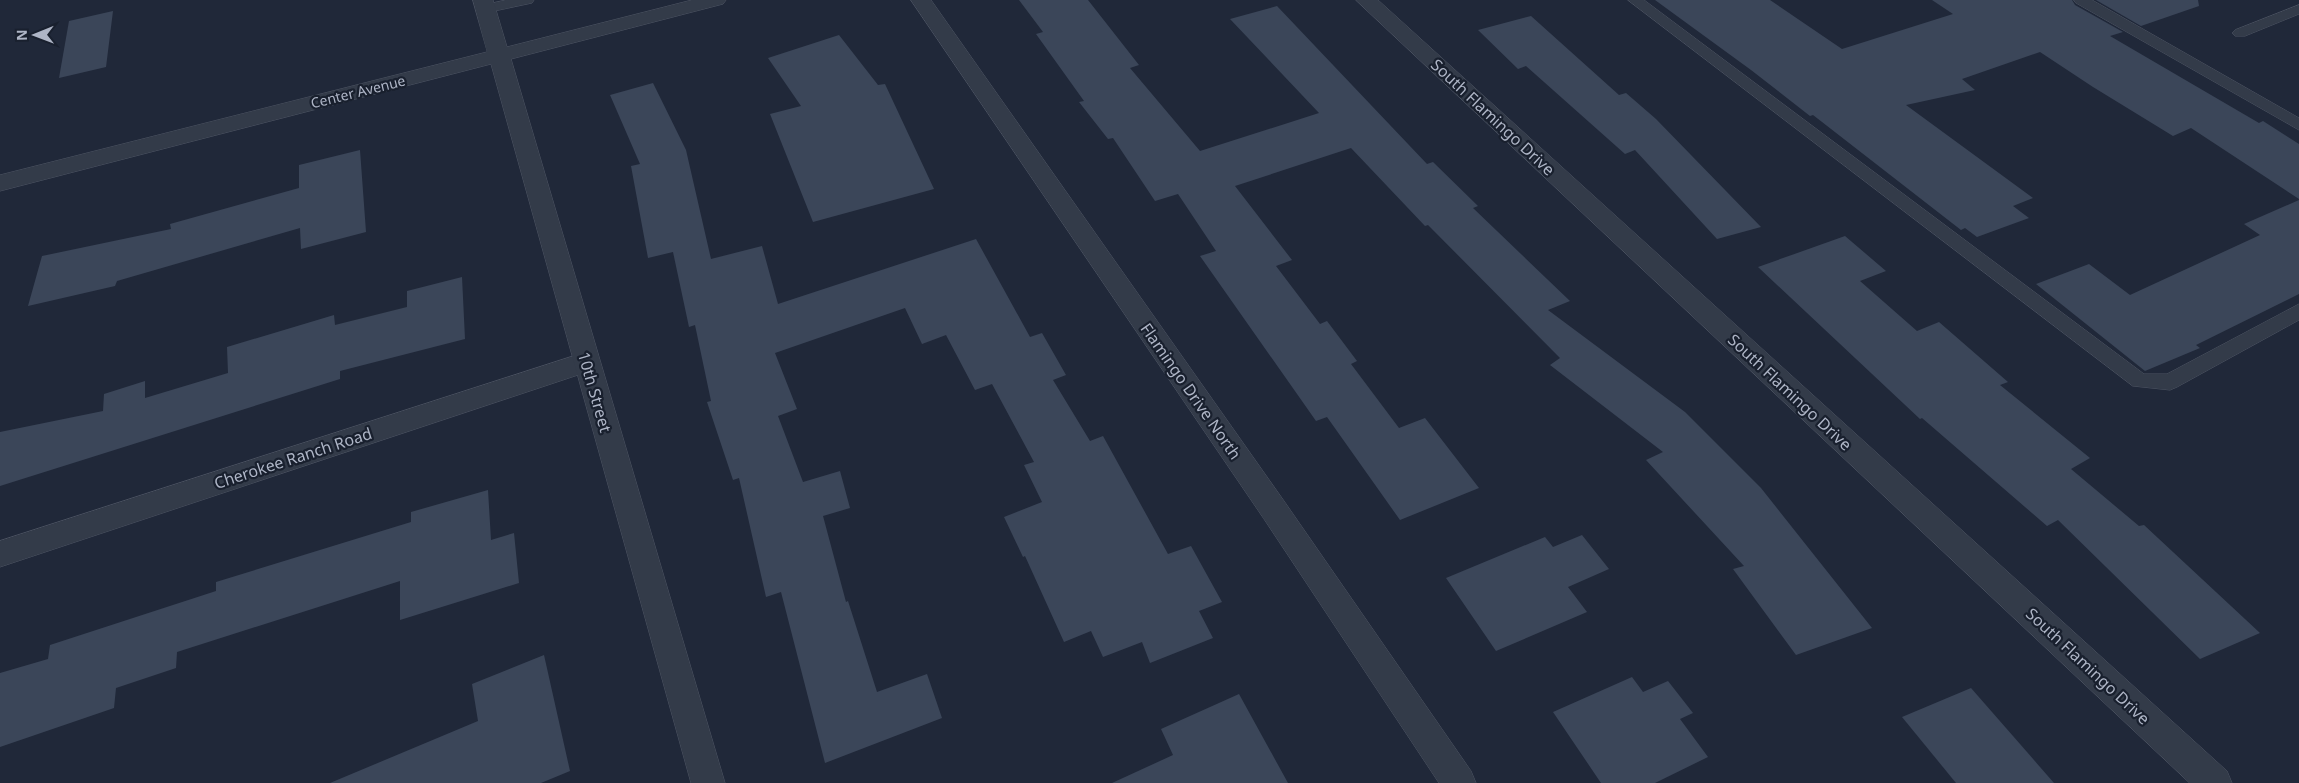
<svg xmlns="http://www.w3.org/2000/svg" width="2299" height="783" font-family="'Noto Sans',sans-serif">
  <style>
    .building { fill: #3b4659 }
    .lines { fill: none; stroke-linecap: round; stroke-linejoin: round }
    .service-casing { stroke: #4e5564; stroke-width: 1 }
    .minor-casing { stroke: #4e5564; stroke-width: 1 }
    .tertiary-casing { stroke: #4e5564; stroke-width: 1 }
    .service { fill: #333b49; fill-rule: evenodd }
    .minor { fill: #333b49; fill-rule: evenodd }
    .tertiary { fill: #333b49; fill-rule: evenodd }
    .labels { text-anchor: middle; stroke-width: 4.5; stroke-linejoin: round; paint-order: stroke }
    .far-street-label { font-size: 14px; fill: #aeb5c6; stroke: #19202e }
    .street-label { font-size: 16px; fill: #aeb5c6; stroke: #19202e }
  </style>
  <rect width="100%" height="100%" fill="#202839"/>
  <g class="building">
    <path d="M1019 0H1088L1139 65 1130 68 1200 151 1319 113 1230 19 1277 6 1427 164 1433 162 1478 206 1473 208 1570 301 1548 310 1685 412 1761 488 1872 628 1796 655 1733 569 1744 566 1646 460 1663 452 1550 365 1560 358 1428 225 1425 226 1351 148 1235 186 1292 260 1276 266 1320 324 1327 321 1357 361 1351 364 1399 428 1425 418 1479 488 1400 520 1327 417 1316 421 1200 256 1216 251 1178 194 1155 201 1113 138 1108 139 1079 102 1084 101 1036 34 1043 32Z"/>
    <path d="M1655 0H1770L1842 49 1953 14 1932 0H2072L2075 5 2123 32 2110 36 2259 123 2263 121 2299 144V199L2191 128 2173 136 2093 87 2040 52 1962 79 1975 90 1906 105 2033 198 2013 206 2029 218 1977 237 1965 228 1961 230 1813 115 1810 116 1751 70Z"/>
    <path d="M2096 0H2198L2199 6 2141 26Z"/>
    <path d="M113 11 106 67 59 78 69 21Z"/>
    <path d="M1531 16 1619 95 1626 93 1656 119 1761 227 1717 239 1635 150 1625 154 1526 66 1518 69 1478 30Z"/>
    <path d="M839 35 878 85 885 84 934 189 813 222 770 114 801 106 768 58Z"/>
    <path d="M653 83 686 150 711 259 762 246 778 304 976 239 1030 337 1042 333 1066 375 1053 380 1090 441 1103 436 1168 554 1191 546 1222 602 1199 611 1213 638 1150 663 1142 642 1103 657 1091 631 1064 642 1025 556 1023 557 1004 517 1042 502 1024 465 1034 462 992 384 975 390 946 335 922 344 905 308 775 353 797 409 778 416 803 482 840 471 850 508 823 516 846 602 848 601 877 692 927 674 942 718 825 763 781 592 766 597 739 478 733 480 707 402 711 401 695 325 689 327 673 252 648 258 631 166 640 164 610 95Z"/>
    <path d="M360 150 366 232 301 249 300 228 117 281 115 286 28 306 42 256 171 229 170 224 299 188V165Z"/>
    <path d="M2299 200V294L2196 345 2200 348 2145 371 2036 284 2089 264 2130 295 2260 235 2244 224Z"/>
    <path d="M1845 236 1886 271 1860 281 1917 331 1939 322 2008 382 2000 385 2090 458 2071 469 2139 526 2144 525 2260 633 2200 659 2058 520 2047 526 1922 418 1920 419 1758 267Z"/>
    <path d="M462 277 465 339 340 371V379L0 486V432L103 411 104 394 145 381V398L228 373 227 347 334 315 335 325 407 307V291Z"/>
    <path d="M488 490 491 540 514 533 519 583 400 620V581L177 652 176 668 116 688 114 708 0 747V673L48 659 50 645 216 591V582L411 522V512Z"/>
    <path d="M1582 535 1609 569 1568 587 1587 612 1496 651 1446 578 1545 537 1553 547Z"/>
    <path d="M544 655 570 771 541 783H330L478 721 472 684Z"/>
    <path d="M1632 677 1643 692 1668 681 1693 713 1680 719 1708 757 1655 783H1601L1553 712Z"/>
    <path d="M1971 688 2054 783H1956L1902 717Z"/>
    <path d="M1239 694 1288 783H1112L1173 755 1161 729Z"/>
  </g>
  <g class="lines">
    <g class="service-casing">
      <g id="service">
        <path d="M506 0H534L532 3 485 13 478 9 480 6Z"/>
        <path d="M1628 0H1644L2144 374H2167L2299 304V320L2177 387 2170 390 2133 386Z"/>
        <path d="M2074 0H2092L2299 118V130L2076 3Z"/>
        <path d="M2299 5V14L2245 36H2235L2232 33 2235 30Z"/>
      </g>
    </g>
    <g class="minor-casing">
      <g id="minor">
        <path d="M911 0H931L1284 501 1471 771 1476 783H1439L1264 519Z"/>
        <path d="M1356 0H1378L2227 771 2232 783H2190Z"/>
        <path d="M586 352 596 355 599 362 596 369 0 567V541Z"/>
      </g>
    </g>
    <g class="tertiary-casing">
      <path id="tertiary" d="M473 0H493L507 47 692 0H726L723 4 511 59 725 783H691L491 64 0 191V175L487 52Z"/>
    </g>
    <use href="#service" class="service"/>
    <use href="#minor" class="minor"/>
    <use href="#tertiary" class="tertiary"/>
  </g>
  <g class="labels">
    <g class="far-street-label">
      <text transform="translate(358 92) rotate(-14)" y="5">Center Avenue</text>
    </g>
    <g class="street-label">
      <text transform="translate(1493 117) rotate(43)" y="6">South Flamingo Drive</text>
      <text transform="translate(1191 391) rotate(55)" y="6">Flamingo Drive North</text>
      <text transform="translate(595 392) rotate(74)" y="6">10th Street</text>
      <text transform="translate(1790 392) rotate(43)" y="6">South Flamingo Drive</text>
      <text transform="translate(293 458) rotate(-18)" y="6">Cherokee Ranch Road</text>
      <text transform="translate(2088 666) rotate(43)" y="6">South Flamingo Drive</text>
    </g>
  </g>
  <g transform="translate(35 35) rotate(269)" stroke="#19202e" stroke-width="4" paint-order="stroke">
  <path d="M0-4L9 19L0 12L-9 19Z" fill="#aeb5c6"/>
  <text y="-8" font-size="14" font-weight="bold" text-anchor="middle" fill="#aeb5c6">N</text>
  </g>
</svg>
